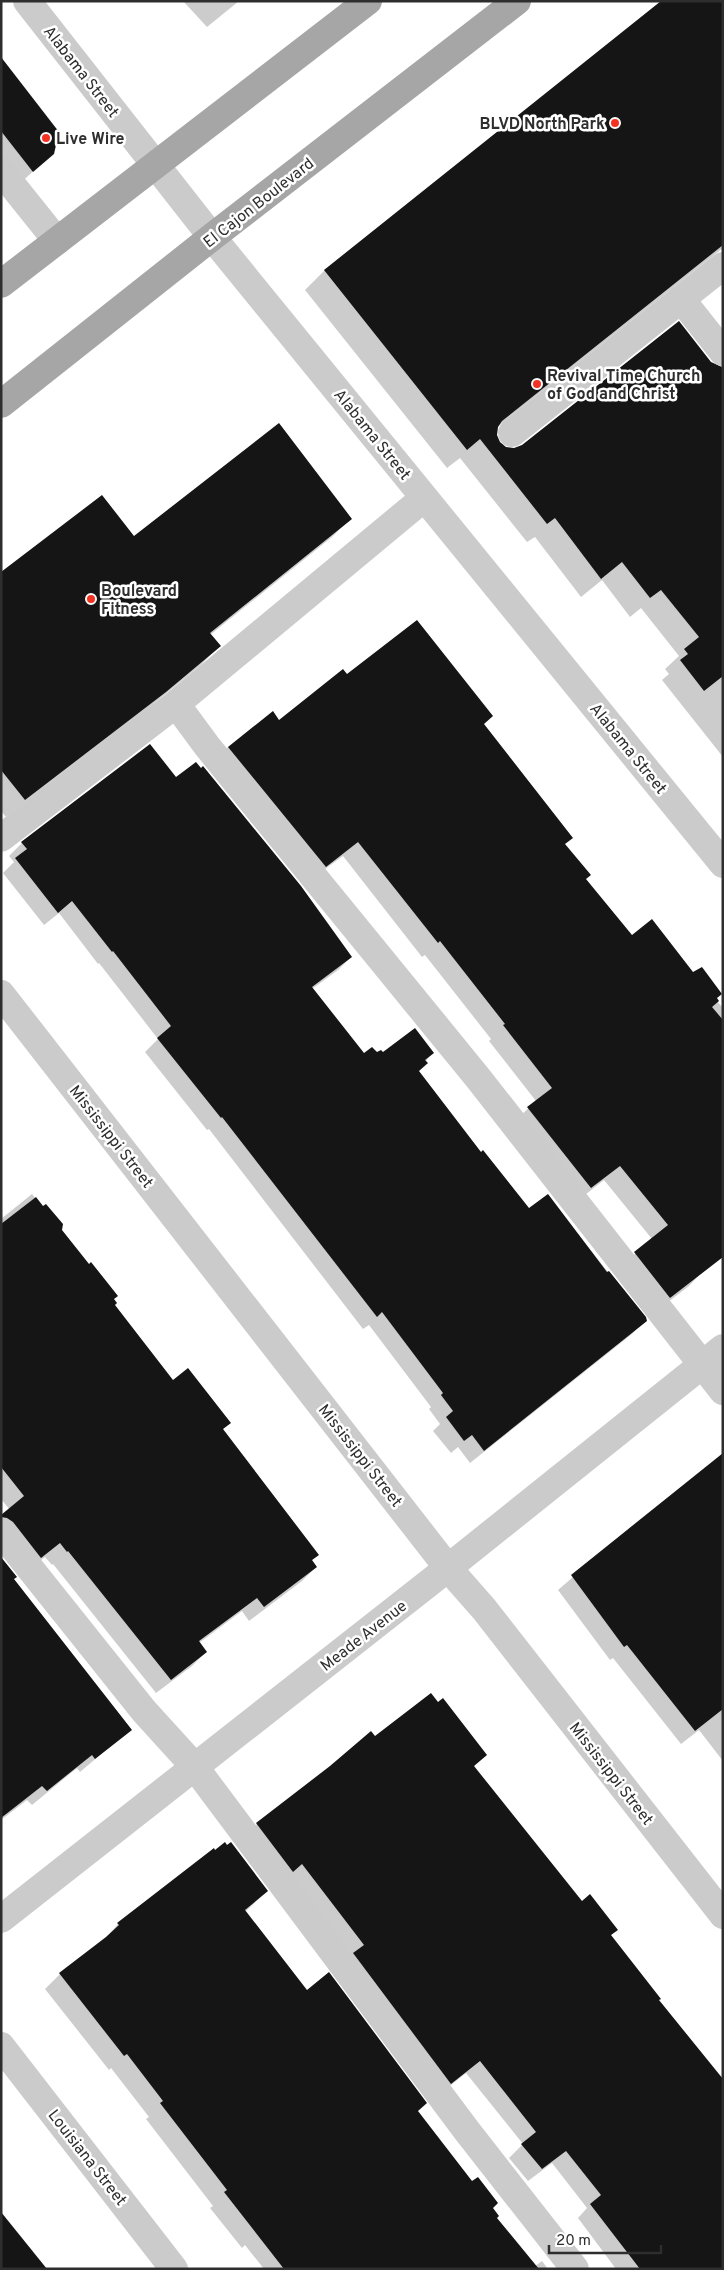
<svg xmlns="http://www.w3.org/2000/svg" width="724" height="2270" font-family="Overpass,sans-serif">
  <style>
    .shadow { fill: #0003 }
    .building { fill: #151515 }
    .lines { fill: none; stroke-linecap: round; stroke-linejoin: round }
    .minor { stroke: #cbcbcb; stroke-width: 28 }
    .major { stroke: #a6a6a6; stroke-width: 28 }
    .poi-dot { fill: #f43221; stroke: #fff; stroke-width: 2 }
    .labels { text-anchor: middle; stroke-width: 5; stroke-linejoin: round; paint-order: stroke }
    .street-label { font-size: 16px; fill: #2e2e2e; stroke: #fff }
    .poi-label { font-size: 16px; font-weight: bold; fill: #2e2e2e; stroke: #fff; text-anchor: start }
  </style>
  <rect width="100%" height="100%" fill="#fff"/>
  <g class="shadow">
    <path d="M183 1H239L207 27Z"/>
    <path d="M663 1H723V248L496 428 495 436 499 444 506 449 515 450 710 363 723 370V757L662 680 669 674 665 669 679 656 641 608 630 617 602 580 581 597 535 537 527 542 460 458 447 468 305 290 324 271Z"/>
    <path d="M1 59 53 153 16 187 1 167Z"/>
    <path d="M350 519 332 537 210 635 219 646 201 665 146 710 6 817 1 811V574L134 538Z"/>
    <path d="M347 676 483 725 564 844 585 879 631 937 693 974 723 1008V1245L703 1271 689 1286 655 1312 620 1267 652 1239 604 1180 576 1202 513 1123 536 1101 489 1041 491 1039 425 955 422 957 343 856 310 880 214 762 228 747 279 721Z"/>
    <path d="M176 779 351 957 338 970 312 989 363 1055 432 1053 418 1072 481 1153 529 1210 548 1195 645 1320 632 1334 470 1463 458 1447 451 1453 433 1431 440 1424 429 1409 431 1407 369 1325 363 1329 209 1129 207 1130 145 1052 158 1039 99 963 98 964 59 913 44 925 3 873 14 862 9 856 22 843Z"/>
    <path d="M32 1194 113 1299V1305L173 1381 229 1423 222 1430 318 1555 311 1561 316 1567 302 1581 249 1621 242 1611 199 1643 206 1652 192 1666 156 1693 53 1564 52 1565 45 1557 27 1571 1 1539V1516L10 1510 1 1499V1219Z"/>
    <path d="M723 1454V1761L699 1730 681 1744 613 1658 610 1660 558 1590 633 1525Z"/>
    <path d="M1 1559 12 1580 131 1729 80 1772 77 1768 32 1805 27 1800 1 1820Z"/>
    <path d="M375 1738 486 1755 473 1767 581 1902 616 1930 610 1936 723 2269H616L578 2218 587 2208 552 2163 528 2181 509 2158 523 2144 466 2073 437 2096 244 1837 257 1824Z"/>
    <path d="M213 1850 267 1891 245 1912 307 1991 417 2112 491 2208 496 2218 535 2266 542 2261 548 2269H264L245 2245 242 2248 210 2208 213 2206 146 2119 149 2117 111 2068 109 2070 45 1989 60 1974 104 1940 118 1924Z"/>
  </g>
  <g class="building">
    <path d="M661 1H723V245L502 421 498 427 497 435 500 442 506 447 514 448 522 445 679 321 711 362 722 367 723 676 704 691 680 660 688 654 684 649 699 637 661 590 650 598 622 562 601 579 555 518 547 524 480 439 467 450 324 270Z"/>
    <path d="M1 57 59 132 54 154 33 172 1 131Z"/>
    <path d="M279 423 352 519 210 633 221 646 166 692 25 800 1 770V572L102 495 134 536Z"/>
    <path d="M417 620 493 716 484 724 573 838 565 844 591 875 586 879 632 935 652 919 693 972 702 967 722 994 717 998 719 1001 712 1007 723 1020V1257L670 1298 634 1252 668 1225 620 1166 591 1188 527 1107 552 1088 503 1025 505 1024 440 941 438 943 358 842 326 867 228 747 273 711 279 720 343 669 347 674Z"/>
    <path d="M150 744 176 777 196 762 201 768 203 766 301 886 352 957 312 987 364 1053 372 1047 377 1052 381 1050 383 1052 415 1028 434 1053 425 1060 428 1063 419 1071 481 1152 483 1150 529 1208 548 1194 607 1272 609 1271 646 1317 647 1321 484 1451 472 1435 464 1441 446 1417 453 1411 441 1395 443 1393 382 1312 377 1317 222 1117 221 1118 157 1038 171 1026 113 951 112 952 72 901 58 913 15 858 27 849 21 842Z"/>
    <path d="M36 1197 43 1206 46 1204 63 1224 62 1230 89 1264 91 1262 118 1296 114 1299 117 1303 115 1305 173 1380 188 1368 231 1423 223 1429 319 1555 312 1560 317 1567 264 1607 257 1598 199 1641 207 1652 171 1680 68 1551 67 1552 60 1543 41 1558 13 1522 7 1518 1 1517V1515L24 1496 1 1467V1224Z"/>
    <path d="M723 1453V1709L695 1731 627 1645 624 1647 571 1575Z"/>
    <path d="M1 1557 17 1577 14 1579 132 1730 95 1759 92 1755 47 1791 42 1786 1 1818Z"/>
    <path d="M431 1693 438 1702 443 1698 487 1755 474 1766 582 1901 590 1894 618 1930 611 1935 661 1999 659 2000 723 2079V2269H640L590 2204 601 2195 566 2151 542 2169 521 2144 536 2132 480 2061 451 2084 353 1953 364 1945 302 1864 293 1872 256 1823 330 1766 371 1731 375 1736Z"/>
    <path d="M225 1842 227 1845 231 1842 268 1891 245 1910 307 1990 329 1972 427 2103 418 2111 472 2181 478 2177 498 2203 493 2208 499 2216 497 2218 539 2269H284L224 2192 227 2190 160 2103 163 2101 127 2054 124 2056 59 1973 106 1937 119 1925 117 1923 214 1848 215 1850Z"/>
    <path d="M1 2212 47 2269H1Z"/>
  </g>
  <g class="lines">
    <g class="minor">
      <path d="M27 1 212 237 723 864"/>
      <path d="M1 171 57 241"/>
      <path d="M681 299 723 352"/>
      <path d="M512 433 723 266"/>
      <path d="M176 704 207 746 478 1078 723 1391"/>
      <path d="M1 838 176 704 424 498"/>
      <path d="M1 994 448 1568 484 1609 723 1915"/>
      <path d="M1 1532 144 1711 194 1766 467 2131 575 2269"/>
      <path d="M1 1919 448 1568 723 1348"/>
      <path d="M1 2046 174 2269"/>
    </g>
    <g class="major">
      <path d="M1 284 368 1"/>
      <path d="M1 404 212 237 517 1"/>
    </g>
  </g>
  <g class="poi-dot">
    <circle cx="615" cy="123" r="5"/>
    <circle cx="46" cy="138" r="5"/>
    <circle cx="537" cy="384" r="5"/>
    <circle cx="91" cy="599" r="5"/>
  </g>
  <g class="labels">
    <g class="street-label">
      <text transform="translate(82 71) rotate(52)" y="6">Alabama Street</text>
      <text transform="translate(258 202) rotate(-38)" y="6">El Cajon Boulevard</text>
      <text transform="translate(373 434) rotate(51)" y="6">Alabama Street</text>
      <text transform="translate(629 748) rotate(51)" y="6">Alabama Street</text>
      <text transform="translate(112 1136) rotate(52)" y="6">Mississippi Street</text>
      <text transform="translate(361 1455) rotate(52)" y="6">Mississippi Street</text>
      <text transform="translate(363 1635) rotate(-38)" y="6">Meade Avenue</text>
      <text transform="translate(612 1773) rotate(52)" y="6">Mississippi Street</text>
      <text transform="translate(88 2157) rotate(52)" y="6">Louisiana Street</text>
    </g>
    <g class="poi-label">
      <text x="605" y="129" text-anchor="end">BLVD North Park</text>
      <text x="56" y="144">Live Wire</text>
      <text x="547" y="381">Revival Time Church<tspan x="547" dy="18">of God and Christ</tspan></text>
      <text x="101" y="596">Boulevard<tspan x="101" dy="18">Fitness</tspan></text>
    </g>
  </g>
  <rect width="724" height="2270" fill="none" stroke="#2e2e2e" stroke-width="5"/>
  <path d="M549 2245v8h112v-8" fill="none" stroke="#2e2e2e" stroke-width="2.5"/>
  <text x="556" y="2245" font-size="15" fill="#2e2e2e" stroke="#ffffff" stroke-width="4" paint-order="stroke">20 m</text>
</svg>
